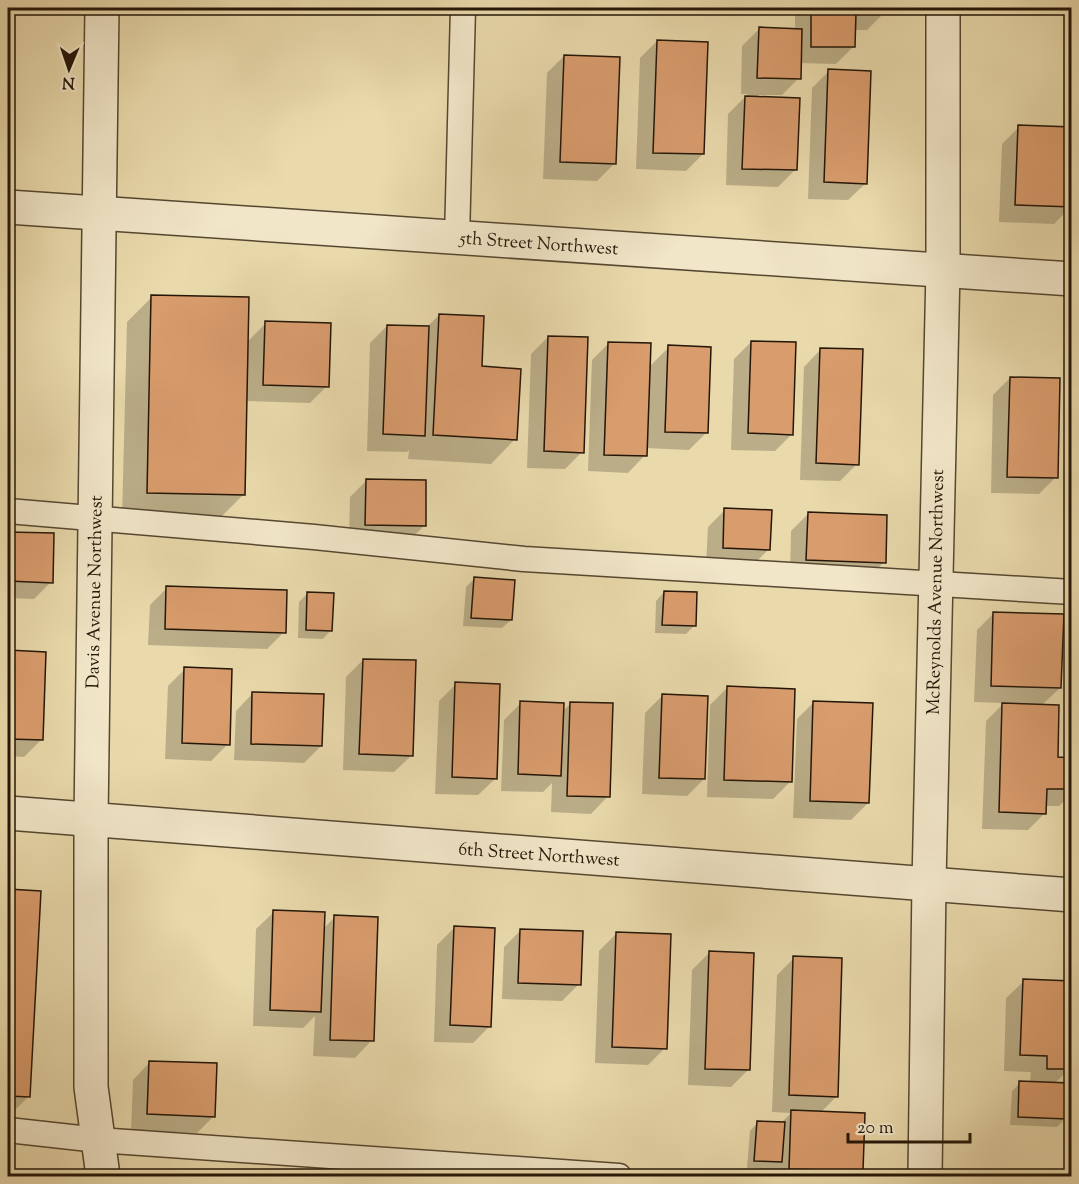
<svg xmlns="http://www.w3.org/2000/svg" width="1079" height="1184" font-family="'Sorts Mill Goudy',serif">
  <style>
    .shadow { fill: #0003 }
    .building { fill: #d99c6d; stroke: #241608; stroke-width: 1.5 }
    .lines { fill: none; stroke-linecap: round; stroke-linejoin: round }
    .service-casing { stroke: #554731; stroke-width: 27 }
    .minor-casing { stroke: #554731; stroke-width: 36 }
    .tertiary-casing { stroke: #554731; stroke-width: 36 }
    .service { stroke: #f1e6c8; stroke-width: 24 }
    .minor { stroke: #f1e6c8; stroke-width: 33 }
    .tertiary { stroke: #f1e6c8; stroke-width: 33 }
    .labels { text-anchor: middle; stroke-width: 4.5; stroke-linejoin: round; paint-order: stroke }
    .street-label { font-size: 18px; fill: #241608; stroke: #f1e6c8 }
  </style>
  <rect width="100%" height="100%" fill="#e9d9ab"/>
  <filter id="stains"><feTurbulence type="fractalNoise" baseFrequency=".00333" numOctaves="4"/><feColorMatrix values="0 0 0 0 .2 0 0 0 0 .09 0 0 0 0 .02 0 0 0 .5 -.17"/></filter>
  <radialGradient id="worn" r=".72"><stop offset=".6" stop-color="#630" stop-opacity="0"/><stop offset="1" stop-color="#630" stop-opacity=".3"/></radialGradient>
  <g class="shadow">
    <path d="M795 8H884V13L867 30H854L853 47 836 64 800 63 799 78 782 95H758L795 170 778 187 726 185 728 114 748 94H741L742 46 759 29 795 30Z"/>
    <path d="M657 41 703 154 686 171 636 169 640 58Z"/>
    <path d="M564 56 614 164 597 181 543 179 547 73Z"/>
    <path d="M829 71 866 183 848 200 808 199 812 88Z"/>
    <path d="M1019 127 1071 207 1054 224 999 222 1002 144Z"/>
    <path d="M152 297 247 342 266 323 327 386 310 403 245 401 243 495 218 520 122 518 127 322Z"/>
    <path d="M439 315 480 368 515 439 491 464 408 459 409 450 407 452 367 451 370 343 387 326 427 327Z"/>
    <path d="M548 337 582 452 565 469 527 468 531 354Z"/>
    <path d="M751 342 792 434 775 451 731 450 734 359Z"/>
    <path d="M609 343 649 367 669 347 706 433 689 450 646 448 645 455 628 473 588 471 592 360Z"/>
    <path d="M821 349 857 464 840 481 800 480 804 367Z"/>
    <path d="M1010 378 1056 477 1039 494 991 493 993 395Z"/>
    <path d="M1072 388V470H1066L1069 391Z"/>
    <path d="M367 480 424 526 407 543 349 542 350 497Z"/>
    <path d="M725 510 769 549 752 566 706 565 708 527Z"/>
    <path d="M808 514 884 562 867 579 790 576 791 531Z"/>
    <path d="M8 533 53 535 51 582 34 599 8 598Z"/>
    <path d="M474 579 511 620 502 628 463 626 466 587Z"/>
    <path d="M167 588 284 632 267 649 148 645 150 605Z"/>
    <path d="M664 592 694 626 686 634 655 633 656 601Z"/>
    <path d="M308 593 331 630 323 639 298 638 299 602Z"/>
    <path d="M994 613 1060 688 1042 705 1056 759H1072V794L1059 806H1045V813L1028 830 982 829 986 721 1004 703 974 702 977 630Z"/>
    <path d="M1072 632V723H1065L1068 635Z"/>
    <path d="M8 652 45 653 42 739 24 757 8 756Z"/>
    <path d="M363 660 412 755 394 772 343 770 346 677Z"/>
    <path d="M185 669 228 744 211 761 165 759 168 686Z"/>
    <path d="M456 684 496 778 478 795 435 794 439 701Z"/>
    <path d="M727 688 790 782 773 799 707 797 710 705Z"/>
    <path d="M253 693 321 746 304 763 234 760 236 711Z"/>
    <path d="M662 696 704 779 687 796 642 794 645 713Z"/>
    <path d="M814 702 868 803 851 820 793 818 797 719Z"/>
    <path d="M521 703 562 712 571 703 608 796 591 814 551 812 552 783 543 792 501 791 504 720Z"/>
    <path d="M8 891 40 893 28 1097 8 1117Z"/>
    <path d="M274 912 323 929 335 917 372 1040 355 1058 313 1056 315 1016 303 1028 253 1026 256 929Z"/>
    <path d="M454 928 490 1026 473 1043 434 1042 437 945Z"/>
    <path d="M521 930 579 984 562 1001 502 999 504 947Z"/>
    <path d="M617 933 665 1048 648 1065 595 1063 599 951Z"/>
    <path d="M709 953 748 1070 731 1087 688 1085 692 970Z"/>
    <path d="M794 958 836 1097 820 1113 862 1170 856 1176H773V1170L747 1168 750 1131 758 1122 780 1124 791 1113 772 1112 777 975Z"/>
    <path d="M1024 981 1069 1069 1054 1084 1066 1118 1057 1127 1010 1125 1012 1091 1020 1083H1030L1031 1072 1004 1071 1006 998Z"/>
    <path d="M150 1062 214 1116 197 1133 131 1131 133 1080Z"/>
  </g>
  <g class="building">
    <path d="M811 8H886L885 14 856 13 855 47H811Z"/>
    <path d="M759 27 802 29 801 79 757 78Z"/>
    <path d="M657 40 708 42 704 154 653 153Z"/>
    <path d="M564 55 620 57 616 164 560 162Z"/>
    <path d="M828 69 871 71 867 184 824 182Z"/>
    <path d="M745 96 800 98 797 170 742 169Z"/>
    <path d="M1018 125 1072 127V207L1015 205Z"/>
    <path d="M151 295 249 297 245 495 147 493Z"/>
    <path d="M439 314 484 316 482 366 521 369 517 440 433 435Z"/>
    <path d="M265 321 331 323 329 387 263 385Z"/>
    <path d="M387 325 429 326 425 436 383 434Z"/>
    <path d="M548 336 588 337 584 453 544 451Z"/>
    <path d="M751 341 796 342 793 435 748 433Z"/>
    <path d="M608 342 651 343 647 456 604 455Z"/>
    <path d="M668 345 711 347 708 433 665 432Z"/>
    <path d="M820 348 863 349 859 465 816 463Z"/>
    <path d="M1010 377 1060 378 1058 478 1007 477Z"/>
    <path d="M366 479 426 480V526L365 525Z"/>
    <path d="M724 508 772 510 770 550 723 548Z"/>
    <path d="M808 512 887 515 886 563 806 560Z"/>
    <path d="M8 532 54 533 53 583 8 581Z"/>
    <path d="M474 577 515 580 512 620 471 618Z"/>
    <path d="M166 586 287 590 286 633 165 629Z"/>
    <path d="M664 591 697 592 696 626 662 625Z"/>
    <path d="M307 592 334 593 332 631 306 630Z"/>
    <path d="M993 612 1064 614 1061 688 991 686Z"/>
    <path d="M8 650 46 652 43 740 8 739Z"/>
    <path d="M363 659 416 660 413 756 359 754Z"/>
    <path d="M184 667 232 669 230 745 182 743Z"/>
    <path d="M455 682 500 684 497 779 452 777Z"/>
    <path d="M727 686 795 689 792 782 724 780Z"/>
    <path d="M252 692 324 694 322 746 251 744Z"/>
    <path d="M662 694 708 696 705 779 659 778Z"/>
    <path d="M520 701 564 703 561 776 518 774Z"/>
    <path d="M813 701 873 703 869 803 810 801Z"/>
    <path d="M570 702 613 703 610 797 567 796Z"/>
    <path d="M1002 703 1059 705 1058 757 1072 758V789H1047L1046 814 999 812Z"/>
    <path d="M8 889 41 891 30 1097 8 1096Z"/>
    <path d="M273 910 325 912 321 1012 270 1010Z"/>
    <path d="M334 915 378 917 374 1041 330 1040Z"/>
    <path d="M454 926 495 928 491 1027 450 1025Z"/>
    <path d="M520 929 583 931 581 985 518 983Z"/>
    <path d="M616 932 671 934 667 1049 612 1047Z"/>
    <path d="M709 951 754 953 750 1070 705 1069Z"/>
    <path d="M793 956 842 958 838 1097 789 1095Z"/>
    <path d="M1023 979 1072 981 1071 1069H1047V1056L1020 1055Z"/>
    <path d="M149 1061 217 1063 215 1117 147 1114Z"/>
    <path d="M1019 1081 1069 1083 1067 1119 1018 1117Z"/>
    <path d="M791 1110 865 1113 863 1171 789 1169Z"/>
    <path d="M757 1121 785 1122 782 1162 754 1161Z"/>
    <path d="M243 1170 261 1171V1176H242Z"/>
  </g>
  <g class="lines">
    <g class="service-casing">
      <g id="service">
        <path d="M457 238 463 8"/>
        <path d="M8 511 314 537 524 559 1072 592"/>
        <path d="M8 1130 98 1140 619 1176"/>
      </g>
    </g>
    <g class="minor-casing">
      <g id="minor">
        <path d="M102 8 91 820V1087L103 1176"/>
        <path d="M8 207 1072 279"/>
        <path d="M925 1176 929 883 943 270V8"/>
      </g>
    </g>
    <g class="tertiary-casing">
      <path id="tertiary" d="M8 813 1072 895"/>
    </g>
    <use href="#service" class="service"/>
    <use href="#minor" class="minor"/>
    <use href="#tertiary" class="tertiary"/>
  </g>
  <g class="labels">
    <g class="street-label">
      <text transform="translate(539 243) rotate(4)" y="6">5th Street Northwest</text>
      <text transform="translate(94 592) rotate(-89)" y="6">Davis Avenue Northwest</text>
      <text transform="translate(935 592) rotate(-89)" y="6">McReynolds Avenue Northwest</text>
      <text transform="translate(539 854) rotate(4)" y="6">6th Street Northwest</text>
    </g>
  </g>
  <rect width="1079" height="1184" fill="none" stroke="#e9d9ab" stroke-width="30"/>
  <rect x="9" y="9" width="1061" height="1166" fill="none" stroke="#241608" stroke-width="3"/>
  <rect x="15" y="15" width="1049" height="1154" fill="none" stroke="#241608" stroke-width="1.5"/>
  <g transform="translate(69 69) rotate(182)" stroke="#f1e6c8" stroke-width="4.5" paint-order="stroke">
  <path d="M0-4.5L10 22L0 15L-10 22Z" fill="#241608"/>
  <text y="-9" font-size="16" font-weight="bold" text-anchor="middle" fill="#241608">N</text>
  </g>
  <path d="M848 1133v9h122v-9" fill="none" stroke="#241608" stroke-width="3"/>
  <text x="857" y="1133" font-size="18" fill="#241608" stroke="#f1e6c8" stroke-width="4.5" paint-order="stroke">20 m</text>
  <rect width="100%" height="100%" filter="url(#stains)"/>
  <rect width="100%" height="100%" fill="url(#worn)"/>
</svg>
